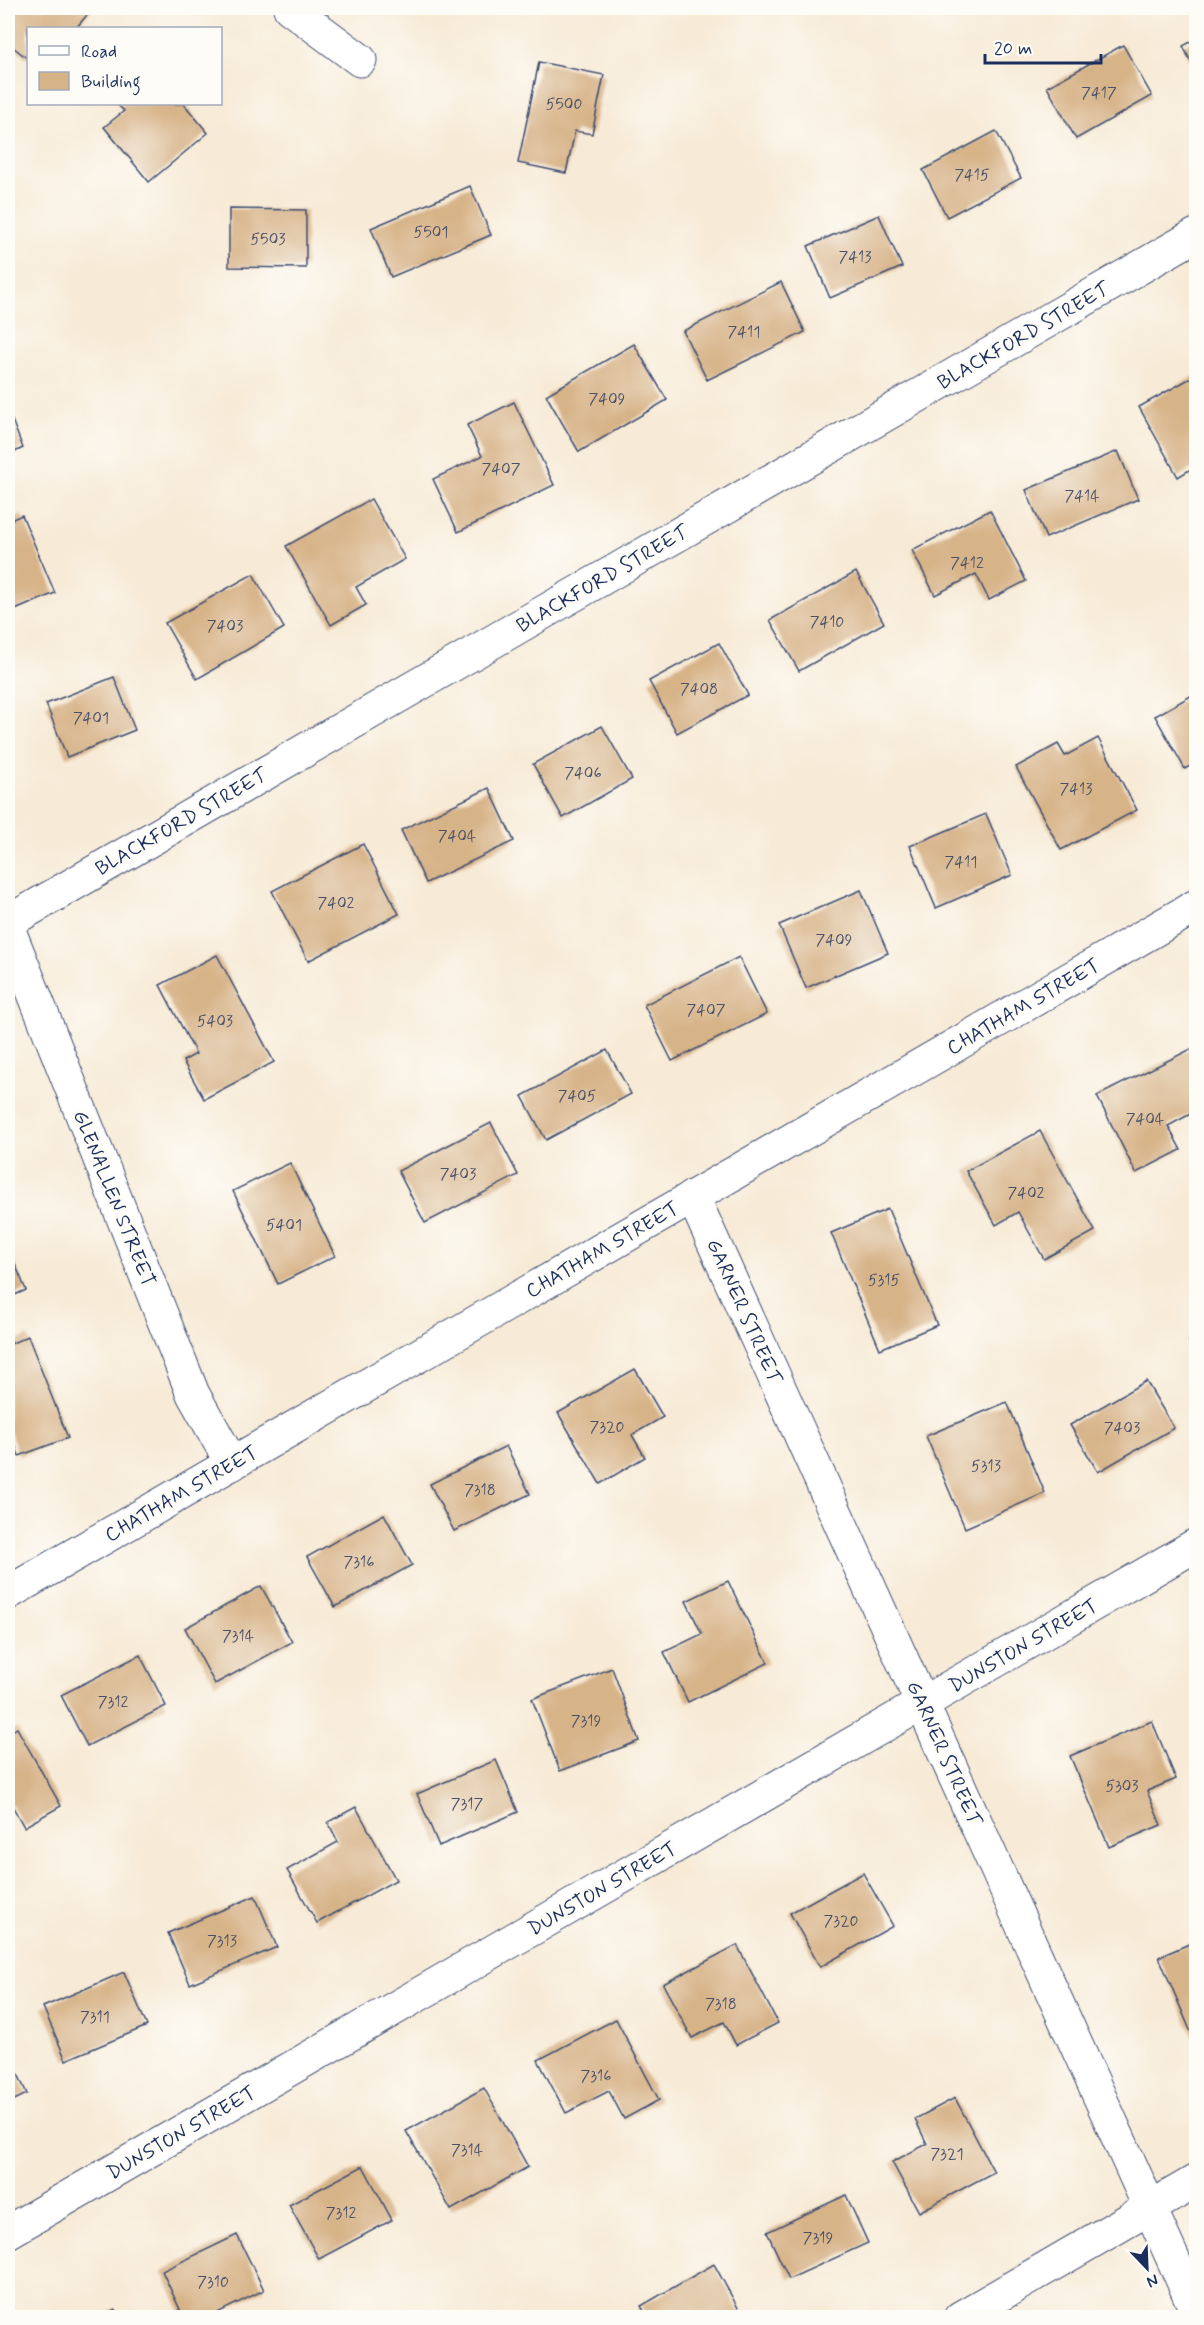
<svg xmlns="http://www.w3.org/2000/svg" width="1204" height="2325" font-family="Mynerve,sans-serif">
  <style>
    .building { fill: #d7b388 }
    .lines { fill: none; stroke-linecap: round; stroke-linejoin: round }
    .minor-casing { stroke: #3c4b70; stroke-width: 35 }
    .minor { stroke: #fff; stroke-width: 33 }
    .labels { text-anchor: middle; stroke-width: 6; stroke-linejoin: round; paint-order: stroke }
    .number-label { font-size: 16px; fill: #4a5068 }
    .street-label { font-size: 20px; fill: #1b2f5e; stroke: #fdfcf7 }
  </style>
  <rect width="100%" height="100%" fill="#fdfcf7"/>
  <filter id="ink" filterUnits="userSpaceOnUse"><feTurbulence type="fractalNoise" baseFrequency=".0167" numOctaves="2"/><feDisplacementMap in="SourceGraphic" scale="12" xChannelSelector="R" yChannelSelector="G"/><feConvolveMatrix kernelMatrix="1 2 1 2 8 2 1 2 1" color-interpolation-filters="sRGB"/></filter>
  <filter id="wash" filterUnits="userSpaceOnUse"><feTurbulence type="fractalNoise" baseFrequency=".008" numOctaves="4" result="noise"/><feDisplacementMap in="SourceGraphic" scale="24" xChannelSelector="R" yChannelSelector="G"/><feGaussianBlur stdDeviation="1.35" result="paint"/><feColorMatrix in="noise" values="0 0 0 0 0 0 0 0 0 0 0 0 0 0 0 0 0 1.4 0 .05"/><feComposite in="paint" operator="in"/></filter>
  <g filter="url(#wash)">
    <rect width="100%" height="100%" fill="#f7ead6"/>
    <g id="blocks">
      <g class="building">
        <path d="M8 8H93L76 28H28V59L8 43Z"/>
        <path d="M1196 39V72L1183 46Z"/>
        <path d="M1123 45 1152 96 1076 139 1047 87Z"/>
        <path d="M539 62 604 75 592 134 575 131 566 173 518 163Z"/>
        <path d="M117 104H184L208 133 149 182 104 127 124 111Z"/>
        <path d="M996 131 1021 178 947 217 923 170Z"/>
        <path d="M470 186 491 235 391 277 371 228Z"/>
        <path d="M229 209 306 210V268L229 267Z"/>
        <path d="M879 215 902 267 830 298 808 246Z"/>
        <path d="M781 282 805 332 707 380 683 331Z"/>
        <path d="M634 344 667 400 579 452 546 395Z"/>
        <path d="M1196 375V466L1178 477 1139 407Z"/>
        <path d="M514 402 554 485 458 532 433 479 482 456 467 425Z"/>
        <path d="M8 410 23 448 8 455Z"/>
        <path d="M1118 451 1138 499 1046 538 1026 490Z"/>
        <path d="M371 499 405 559 356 587 366 605 331 625 286 546Z"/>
        <path d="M990 510 1026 581 989 600 976 574 935 595 912 550Z"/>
        <path d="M22 515 55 593 8 613V521Z"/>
        <path d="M856 572 884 623 799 671 770 620Z"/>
        <path d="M253 574 284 628 197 679 165 623Z"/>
        <path d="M719 643 748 695 677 733 649 681Z"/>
        <path d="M114 677 135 730 67 757 46 704Z"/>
        <path d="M1196 693V762L1185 769 1155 716Z"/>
        <path d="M602 726 632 779 563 818 533 764Z"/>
        <path d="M1098 738 1137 810 1061 850 1016 767 1058 744 1065 756Z"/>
        <path d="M489 788 514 841 426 883 401 830Z"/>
        <path d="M986 814 1012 875 936 908 910 846Z"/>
        <path d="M363 844 399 914 308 961 272 891Z"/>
        <path d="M861 890 888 953 806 988 779 925Z"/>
        <path d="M217 955 274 1062 204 1099 183 1061 196 1054 160 985Z"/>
        <path d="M739 957 767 1014 672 1061 644 1005Z"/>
        <path d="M1191 1049 1196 1060V1111L1168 1126 1181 1150 1136 1173 1097 1096Z"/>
        <path d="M607 1050 631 1094 546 1140 522 1096Z"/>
        <path d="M491 1123 518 1175 425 1223 398 1171Z"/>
        <path d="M1040 1131 1095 1231 1044 1259 1018 1212 996 1225 966 1171Z"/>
        <path d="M290 1163 335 1256 278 1284 233 1191Z"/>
        <path d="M888 1209 937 1325 880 1349 831 1233Z"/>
        <path d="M8 1247 26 1290 8 1298Z"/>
        <path d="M28 1336 68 1438 19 1456 8 1426V1345Z"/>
        <path d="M1196 1338V1359L1189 1341Z"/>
        <path d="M635 1369 663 1417 632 1435 645 1457 600 1484 558 1413Z"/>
        <path d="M1146 1381 1174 1428 1098 1472 1070 1425Z"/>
        <path d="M1007 1402 1045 1493 965 1528 926 1436Z"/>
        <path d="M506 1446 530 1494 454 1531 430 1484Z"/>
        <path d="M384 1514 412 1565 335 1607 307 1557Z"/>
        <path d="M728 1581 768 1663 688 1702 664 1652 702 1634 686 1601Z"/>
        <path d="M261 1586 292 1642 215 1684 185 1628Z"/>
        <path d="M140 1655 166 1706 87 1746 61 1695Z"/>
        <path d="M612 1668 639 1741 560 1771 532 1699Z"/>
        <path d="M1152 1721 1176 1779 1147 1791 1161 1825 1109 1847 1070 1756Z"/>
        <path d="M17 1728 61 1806 24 1827 8 1798V1734Z"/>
        <path d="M496 1760 518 1812 439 1846 417 1794Z"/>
        <path d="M356 1807 396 1880 317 1923 287 1870 338 1842 328 1822Z"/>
        <path d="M863 1873 893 1926 820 1967 790 1913Z"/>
        <path d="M255 1896 277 1947 190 1984 168 1933Z"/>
        <path d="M1196 1941V2036L1193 2037 1159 1957Z"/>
        <path d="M737 1945 778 2023 736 2045 724 2022 692 2038 663 1984Z"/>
        <path d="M124 1972 147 2026 66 2060 43 2007Z"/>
        <path d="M616 2019 659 2100 624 2119 609 2091 566 2113 538 2060Z"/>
        <path d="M8 2052 27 2094 8 2103Z"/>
        <path d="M484 2088 528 2167 451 2210 406 2131Z"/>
        <path d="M955 2098 994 2172 919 2212 892 2162 927 2144 915 2119Z"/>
        <path d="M363 2166 392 2220 319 2259 289 2205Z"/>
        <path d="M846 2195 868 2243 789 2279 767 2232Z"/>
        <path d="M237 2235 264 2290 207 2318H184L162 2271Z"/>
        <path d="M714 2264 743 2317 648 2318 641 2306Z"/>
        <path d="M115 2309 120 2318H98Z"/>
      </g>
    </g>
  </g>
  <g filter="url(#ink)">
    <use href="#blocks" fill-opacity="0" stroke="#3c4b70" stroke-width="1.5"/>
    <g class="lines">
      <g class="minor-casing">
        <g id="minor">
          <path d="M290 8 360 60"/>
          <path d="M8 922 1196 235"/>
          <path d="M8 928 193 1394 232 1464"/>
          <path d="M693 1197 1196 2310"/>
          <path d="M8 1593 1196 906"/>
          <path d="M8 2232 1196 1545"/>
          <path d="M960 2318 1196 2181"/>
        </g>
      </g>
      <use href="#minor" class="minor"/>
    </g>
  </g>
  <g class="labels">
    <g class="number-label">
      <text x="1099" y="98">7417</text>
      <text x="564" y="109">5500</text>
      <text x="972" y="180">7415</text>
      <text x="431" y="237">5501</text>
      <text x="268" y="244">5503</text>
      <text x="855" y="262">7413</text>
      <text x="744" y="337">7411</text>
      <text x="607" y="404">7409</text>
      <text x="501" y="474">7407</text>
      <text x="1082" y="501">7414</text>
      <text x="967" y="568">7412</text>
      <text x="827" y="627">7410</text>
      <text x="225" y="631">7403</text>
      <text x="699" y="694">7408</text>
      <text x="91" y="723">7401</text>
      <text x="583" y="778">7406</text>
      <text x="1076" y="794">7413</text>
      <text x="457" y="841">7404</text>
      <text x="961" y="867">7411</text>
      <text x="336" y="908">7402</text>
      <text x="834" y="945">7409</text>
      <text x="706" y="1015">7407</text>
      <text x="215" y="1026">5403</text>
      <text x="577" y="1101">7405</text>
      <text x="1145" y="1124">7404</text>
      <text x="458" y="1179">7403</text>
      <text x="1026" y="1198">7402</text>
      <text x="284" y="1230">5401</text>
      <text x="884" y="1285">5315</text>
      <text x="607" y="1432">7320</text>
      <text x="1122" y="1433">7403</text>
      <text x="986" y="1471">5313</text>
      <text x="480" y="1495">7318</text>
      <text x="359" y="1567">7316</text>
      <text x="238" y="1641">7314</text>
      <text x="113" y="1707">7312</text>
      <text x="586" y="1726">7319</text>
      <text x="1122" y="1791">5303</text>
      <text x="467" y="1809">7317</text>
      <text x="841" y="1926">7320</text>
      <text x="222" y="1946">7313</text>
      <text x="721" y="2009">7318</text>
      <text x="95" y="2022">7311</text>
      <text x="596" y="2081">7316</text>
      <text x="467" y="2155">7314</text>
      <text x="947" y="2159">7321</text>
      <text x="341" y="2218">7312</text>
      <text x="818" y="2243">7319</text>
      <text x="213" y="2287">7310</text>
    </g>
    <g class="street-label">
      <text transform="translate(1023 335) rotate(-30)" y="7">BLACKFORD STREET</text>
      <text transform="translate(602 578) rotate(-30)" y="7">BLACKFORD STREET</text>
      <text transform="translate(181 821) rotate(-30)" y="7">BLACKFORD STREET</text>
      <text transform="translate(1023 1006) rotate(-30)" y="7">CHATHAM STREET</text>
      <text transform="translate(115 1198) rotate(68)" y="7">GLENALLEN STREET</text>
      <text transform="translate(602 1249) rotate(-30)" y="7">CHATHAM STREET</text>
      <text transform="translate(745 1311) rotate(66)" y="7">GARNER STREET</text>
      <text transform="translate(181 1493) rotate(-30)" y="7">CHATHAM STREET</text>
      <text transform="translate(1023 1645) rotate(-30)" y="7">DUNSTON STREET</text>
      <text transform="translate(945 1753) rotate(66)" y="7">GARNER STREET</text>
      <text transform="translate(602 1888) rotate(-30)" y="7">DUNSTON STREET</text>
      <text transform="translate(181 2132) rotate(-30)" y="7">DUNSTON STREET</text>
    </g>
  </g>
  <rect width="1204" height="2325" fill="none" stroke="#fdfcf7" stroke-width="30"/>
  <rect x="27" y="27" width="195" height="78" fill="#fdfcf7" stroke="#a3aaba" stroke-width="1.5"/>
  <rect x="39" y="46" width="30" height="9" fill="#ffffff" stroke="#a3aaba" stroke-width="1.5"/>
  <text x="81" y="57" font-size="18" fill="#1b2f5e">Road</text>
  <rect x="39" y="72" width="30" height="18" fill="#d7b388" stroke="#a3aaba" stroke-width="1.5"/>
  <text x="81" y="87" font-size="18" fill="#1b2f5e">Building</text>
  <g transform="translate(1147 2268) rotate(157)" stroke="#fdfcf7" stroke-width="4.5" paint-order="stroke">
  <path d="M0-4.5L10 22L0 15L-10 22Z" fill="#1b2f5e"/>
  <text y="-9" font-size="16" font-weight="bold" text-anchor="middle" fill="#1b2f5e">N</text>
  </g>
  <path d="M985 54v9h116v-9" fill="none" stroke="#1b2f5e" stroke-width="3"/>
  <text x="994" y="54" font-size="18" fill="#1b2f5e" stroke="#fdfcf7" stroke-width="4.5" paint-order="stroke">20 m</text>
</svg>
